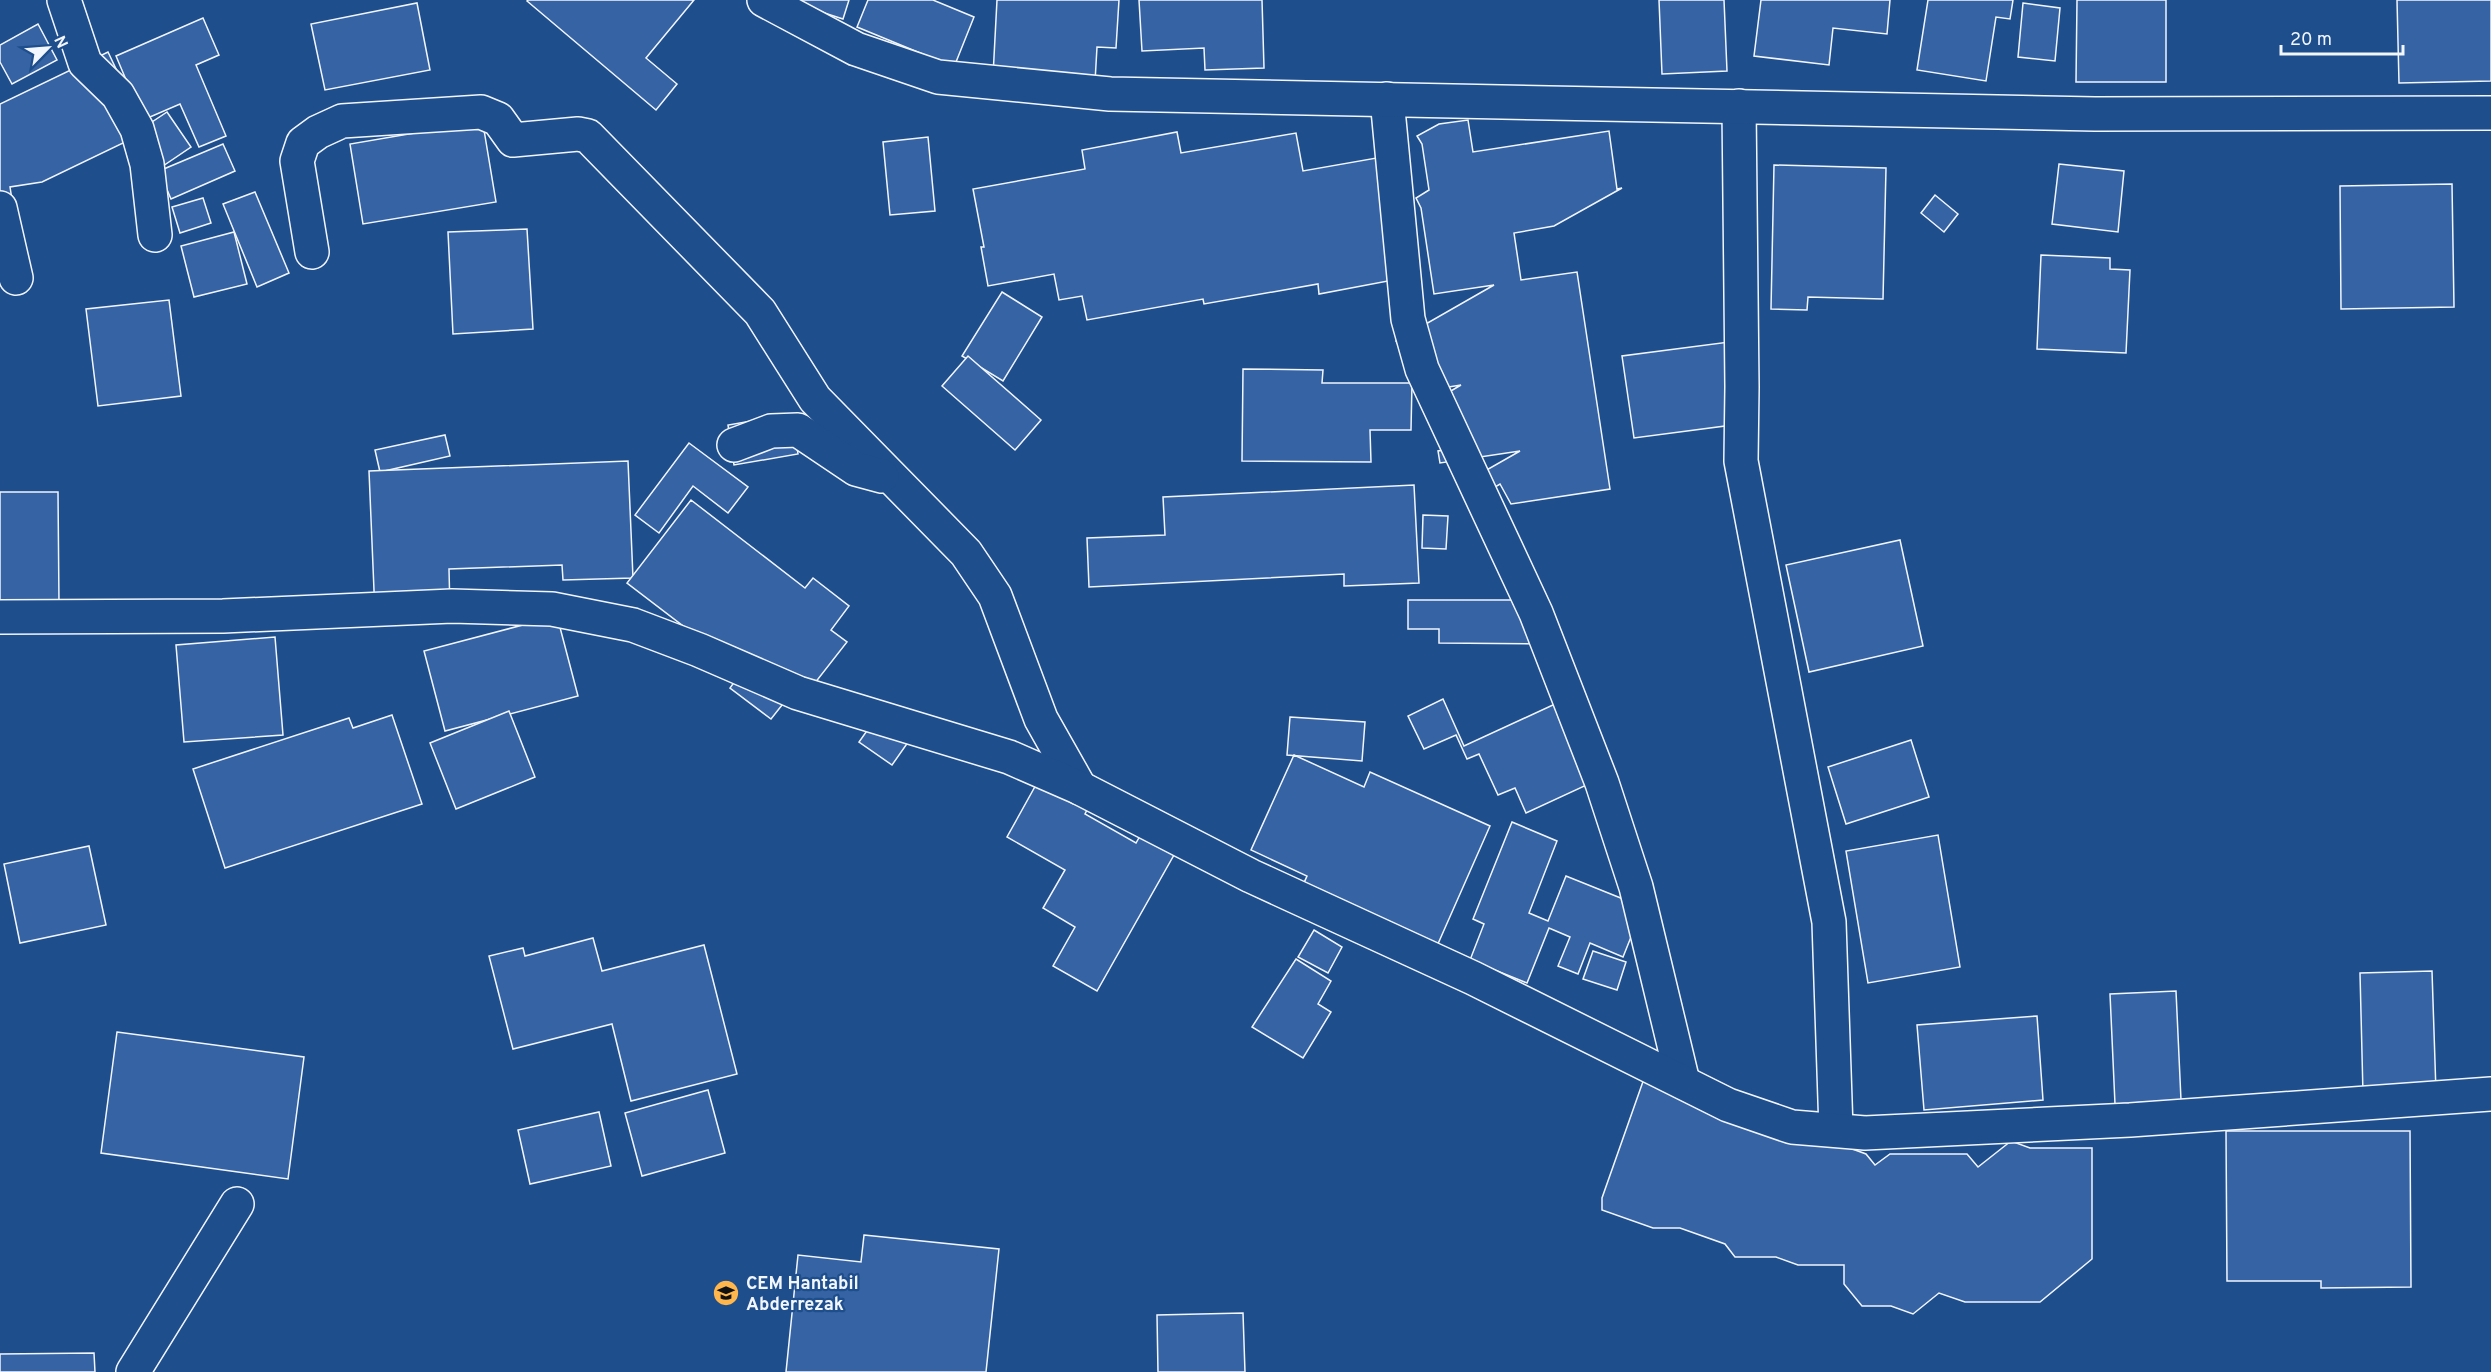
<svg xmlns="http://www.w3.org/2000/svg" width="2491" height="1372" font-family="Overpass,sans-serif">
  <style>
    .building { fill: #3563a3; stroke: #f2f6ff; stroke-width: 1.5 }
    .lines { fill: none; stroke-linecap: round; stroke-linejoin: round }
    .minor-casing { stroke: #f2f6ff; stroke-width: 36 }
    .major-casing { stroke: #f2f6ff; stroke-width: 36 }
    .minor { stroke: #1f4e8c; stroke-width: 33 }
    .major { stroke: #1f4e8c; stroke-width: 33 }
    .labels { text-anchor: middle; stroke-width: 4.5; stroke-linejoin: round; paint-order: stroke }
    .poi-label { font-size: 18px; font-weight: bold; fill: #f2f6ff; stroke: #1f4e8c; text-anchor: start }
  </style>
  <rect width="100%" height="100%" fill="#1f4e8c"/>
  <g class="building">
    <path d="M528 0H694L646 58 677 84 656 110 527 1Z"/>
    <path d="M784 0H849L843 19Z"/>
    <path d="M868 0H933L974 17 954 67 857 27Z"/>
    <path d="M997 0H1119L1116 48 1097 47 1095 82 993 76Z"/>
    <path d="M1139 0H1262L1264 68 1205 70 1204 48 1142 51Z"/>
    <path d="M1659 0H1724L1727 71 1662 74Z"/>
    <path d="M1761 0H1890L1887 34 1833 28 1829 65 1754 56Z"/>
    <path d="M1928 0H2013L2010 19 1996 17 1986 81 1917 70Z"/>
    <path d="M2077 0H2166V82H2076Z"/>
    <path d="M2397 0H2491V81L2399 83Z"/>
    <path d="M417 3 430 70 325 90 311 24Z"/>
    <path d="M2023 3 2060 8 2055 61 2018 57Z"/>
    <path d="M203 18 219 55 196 65 226 136 199 147 180 104 143 120 116 56Z"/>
    <path d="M38 24 57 60 12 84 0 62V45Z"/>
    <path d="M108 52 146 132 42 182 10 187 19 244 0 251V104Z"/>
    <path d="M167 112 191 147 157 170 134 134Z"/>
    <path d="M1468 120 1473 152 1609 131 1617 189 1622 188 1554 226 1514 233 1521 280 1577 272 1610 489 1511 504 1500 484 1485 493 1476 476 1520 451 1440 463 1438 451 1458 448 1432 402 1461 385 1424 391 1396 341 1494 285 1434 294 1421 208 1416 198 1429 190 1422 144 1417 136 1439 124Z"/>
    <path d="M483 124 496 202 363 224 350 144 438 129Z"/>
    <path d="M1177 132 1181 153 1296 133 1303 171 1382 157 1404 278 1319 294 1318 284 1204 304 1203 299 1087 320 1082 296 1059 300 1054 274 988 286 981 247H984L973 189 1085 169 1082 150Z"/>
    <path d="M928 137 935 211 890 215 883 142Z"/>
    <path d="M223 144 235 171 171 199 159 171Z"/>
    <path d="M2059 164 2124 171 2118 232 2052 224Z"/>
    <path d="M1774 165 1886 168 1883 299 1808 297 1807 310 1771 309Z"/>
    <path d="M2452 184 2454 307 2341 309 2340 186Z"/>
    <path d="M255 192 289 273 257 287 223 204Z"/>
    <path d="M1935 195 1958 214 1944 232 1921 213Z"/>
    <path d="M203 198 211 223 180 233 172 207Z"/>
    <path d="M527 229 533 329 453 334 448 232Z"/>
    <path d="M234 232 247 284 194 297 181 246Z"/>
    <path d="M2041 255 2110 258V269L2130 270 2126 353 2037 349Z"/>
    <path d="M1002 292 1042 317 1003 381 962 356Z"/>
    <path d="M169 300 181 396 98 406 86 309Z"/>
    <path d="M1729 342 1740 424 1634 438 1622 356Z"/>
    <path d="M968 356 1041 420 1015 450 942 386Z"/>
    <path d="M1243 369 1323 370 1322 383H1412L1411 430H1370L1371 462 1242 461Z"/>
    <path d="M792 414 798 454 734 465 728 425Z"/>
    <path d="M445 435 450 456 380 472 375 450Z"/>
    <path d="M689 443 748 487 728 513 693 486 659 533 635 515Z"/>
    <path d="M628 461 633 578 563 580 562 565 449 569 450 611 375 614 369 471Z"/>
    <path d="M1414 485 1419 583 1344 586V574L1089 587 1087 538 1165 535 1163 497Z"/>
    <path d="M0 492H58L59 604 0 629Z"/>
    <path d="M691 500 805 588 813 578 849 606 831 630 847 642 811 688 801 681 771 719 730 688 742 671 627 583Z"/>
    <path d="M1423 515 1448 516 1446 549 1422 548Z"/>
    <path d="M1900 540 1923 646 1809 672 1786 565Z"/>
    <path d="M1408 600H1542V644L1439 643V629H1408Z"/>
    <path d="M557 616 578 696 445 731 424 651Z"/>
    <path d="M275 637 283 735 184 742 176 645Z"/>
    <path d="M1443 699 1464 746 1555 704 1591 783 1526 813 1515 788 1498 795 1479 754 1467 759 1456 735 1424 749 1408 716Z"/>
    <path d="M509 711 535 777 456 809 430 743Z"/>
    <path d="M392 715 422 804 225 868 193 769 349 718 353 728Z"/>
    <path d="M878 715 911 738 892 765 859 742Z"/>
    <path d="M1290 717 1365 722 1362 761 1287 755Z"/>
    <path d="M1911 740 1929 797 1846 824 1828 767Z"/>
    <path d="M1294 755 1364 787 1370 772 1490 826 1437 946 1303 885 1307 876 1251 850Z"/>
    <path d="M1042 774 1091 802 1085 814 1136 843 1149 820 1183 839 1097 991 1053 966 1075 927 1043 908 1065 870 1007 837Z"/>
    <path d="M1512 822 1557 841 1529 913 1548 921 1566 876 1643 907 1623 957 1590 943 1578 974 1558 966 1570 937 1549 928 1527 983 1470 960 1484 924 1473 919Z"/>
    <path d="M1938 835 1960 967 1868 983 1846 851Z"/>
    <path d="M89 846 106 925 20 943 4 864Z"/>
    <path d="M1314 930 1342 947 1328 973 1298 957Z"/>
    <path d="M593 938 602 971 704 945 737 1074 631 1101 612 1024 513 1049 489 956 523 948 525 956Z"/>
    <path d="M1593 951 1626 962 1617 990 1583 979Z"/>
    <path d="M1296 959 1331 981 1318 1004 1331 1012 1303 1058 1252 1027Z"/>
    <path d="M2432 971 2436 1092 2363 1094 2360 973Z"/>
    <path d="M2176 991 2181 1100 2115 1104 2110 994Z"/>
    <path d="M2037 1016 2043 1100 1924 1110 1917 1025Z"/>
    <path d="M117 1032 304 1057 288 1179 101 1153Z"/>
    <path d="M1646 1073 1866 1154 1875 1165 1890 1154H1967L1978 1167 2011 1141 2030 1148H2092V1259L2040 1302H1965L1939 1293 1913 1314 1891 1306H1862L1844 1284V1265H1798L1776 1257H1735L1725 1244 1680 1228H1653L1602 1210V1198Z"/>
    <path d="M708 1090 725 1153 642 1176 625 1113Z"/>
    <path d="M599 1112 611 1166 530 1184 518 1130Z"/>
    <path d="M2226 1131H2410L2411 1287 2321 1288V1281H2227Z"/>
    <path d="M864 1235 999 1249 986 1372H786L798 1255 861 1262Z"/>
    <path d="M1243 1313 1245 1372H1158L1157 1315Z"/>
    <path d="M94 1353 95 1372H0V1354Z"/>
  </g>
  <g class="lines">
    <g class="minor-casing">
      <g id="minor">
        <path d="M64 0 85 63 118 95 137 129 147 164 155 235"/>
        <path d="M1387 99 1408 319 1422 369 1536 613 1602 783 1636 887 1683 1082"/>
        <path d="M1739 106 1742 387 1741 461 1829 922 1836 1130"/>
        <path d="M0 208 16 278"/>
        <path d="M312 252 297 161 303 143 318 132 342 121 481 112 498 119 513 140 578 134 588 136 760 312 815 399 966 553 995 596 1041 719 1080 788"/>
        <path d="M734 445 771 431 798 430 856 469 882 476"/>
        <path d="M0 617 223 616 452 606 552 609 633 625 699 650 798 693 1009 757 1080 788 1251 876 1473 978 1728 1105 1792 1127 1865 1133 2130 1120 2491 1094"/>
        <path d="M133 1372 237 1204"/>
      </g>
    </g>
    <g class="major-casing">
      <path id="major" d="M764 0 856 49 938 77 1110 94 2095 114 2491 113"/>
    </g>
    <use href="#minor" class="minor"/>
    <use href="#major" class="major"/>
  </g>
  <defs>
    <g id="school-disc" transform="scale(1.35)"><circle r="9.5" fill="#ffb74d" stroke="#1f4e8c"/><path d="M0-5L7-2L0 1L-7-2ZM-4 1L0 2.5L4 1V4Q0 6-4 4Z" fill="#111"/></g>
  </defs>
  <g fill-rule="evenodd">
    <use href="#school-disc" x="726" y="1293"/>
  </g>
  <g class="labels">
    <g class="poi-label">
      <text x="746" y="1289">CEM Hantabil<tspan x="746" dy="21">Abderrezak</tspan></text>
    </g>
  </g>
  <g transform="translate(48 48) rotate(65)" stroke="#1f4e8c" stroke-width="4.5" paint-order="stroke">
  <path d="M0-4.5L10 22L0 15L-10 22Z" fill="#f2f6ff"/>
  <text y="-9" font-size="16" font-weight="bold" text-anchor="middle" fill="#f2f6ff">N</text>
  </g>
  <path d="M2281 45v9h122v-9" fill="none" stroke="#f2f6ff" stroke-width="3"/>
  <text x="2290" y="45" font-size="18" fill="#f2f6ff" stroke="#1f4e8c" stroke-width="4.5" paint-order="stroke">20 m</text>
</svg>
